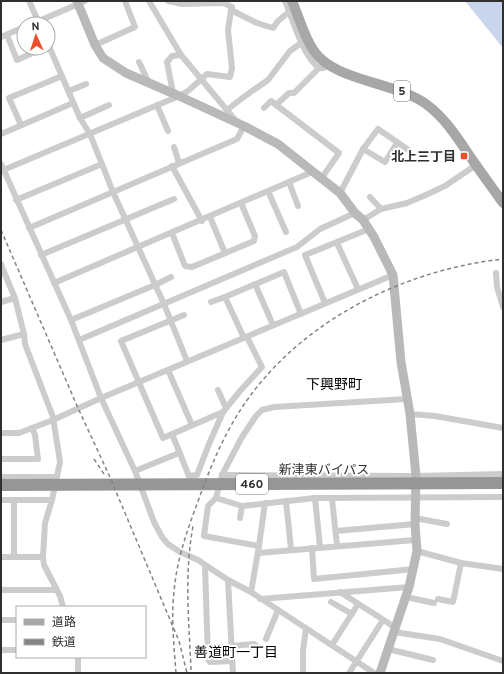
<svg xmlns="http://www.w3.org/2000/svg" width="504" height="674" font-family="Overpass,'Noto Sans JP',sans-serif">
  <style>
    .water { fill: #c8d5ed }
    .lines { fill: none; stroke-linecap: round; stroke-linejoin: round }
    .street { stroke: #ccc; stroke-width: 6 }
    .secondary { stroke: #b9b9b9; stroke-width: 9 }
    .primary { stroke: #a7a7a7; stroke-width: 10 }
    .highway { stroke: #969696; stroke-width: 12 }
    .rail { stroke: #848484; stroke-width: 1.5; stroke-dasharray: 4 3; stroke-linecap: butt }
    .poi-dot { fill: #ec4f2c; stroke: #fff; stroke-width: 1.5 }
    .labels { text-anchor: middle; stroke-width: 4; stroke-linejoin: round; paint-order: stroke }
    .shield { fill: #fff; stroke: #6d6d6d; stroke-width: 1 }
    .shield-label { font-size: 12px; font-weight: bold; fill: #2f2f2f }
    .poi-label { font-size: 13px; font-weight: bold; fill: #2f2f2f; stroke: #fff; text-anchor: end }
    .street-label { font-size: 13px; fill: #2f2f2f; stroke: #fff }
    .neighbourhood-label { font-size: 14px; fill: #000; stroke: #fff }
  </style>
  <rect width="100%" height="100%" fill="#fff"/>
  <path class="water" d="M465 1H503V48Z"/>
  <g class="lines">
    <g class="street">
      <path d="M29 1 39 23"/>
      <path d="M149 1 181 55 236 121"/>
      <path d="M168 1 182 4 224 3 232 7 231 10 257 23 273 28 278 21 290 11"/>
      <path d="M285 1C292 16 304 61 320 68 323 69 326 67 328 65"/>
      <path d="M32 24 85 1"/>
      <path d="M7 35 17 60 44 48"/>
      <path d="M1 37 24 27"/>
      <path d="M48 44 80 118 90 134 113 192 164 304 187 361"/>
      <path d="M95 45 135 27 125 1"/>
      <path d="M139 62 149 83"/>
      <path d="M69 91 86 84"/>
      <path d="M173 93 167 62 172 56 181 55"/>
      <path d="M157 105 168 131"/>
      <path d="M276 105 289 93H294L319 68"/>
      <path d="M264 108 271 101 339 153 321 179"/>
      <path d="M227 110 245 96 268 80 290 51 301 43"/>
      <path d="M80 118 109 105"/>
      <path d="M21 125 9 98 62 76"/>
      <path d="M1 134 73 103"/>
      <path d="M174 147 179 163"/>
      <path d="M363 149 385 162 397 143"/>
      <path d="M1 164 71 320 101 398 135 471 154 522 162 537 168 544 180 552 198 560 228 580 251 592 374 673"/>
      <path d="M172 166 202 221"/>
      <path d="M1 171 179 96 188 91 207 74 230 77 232 68 228 30 231 10"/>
      <path d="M289 182 298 206"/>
      <path d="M268 191 286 232"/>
      <path d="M340 193 363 149 378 129 410 151"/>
      <path d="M370 197 381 209"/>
      <path d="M16 200 102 164"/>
      <path d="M210 217 225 253"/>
      <path d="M363 220 381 209 407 203 428 194 445 186 476 165"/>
      <path d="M29 228 237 139 244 126"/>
      <path d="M172 233 185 266 192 267 254 241 255 236 241 203"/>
      <path d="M337 243 358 289"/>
      <path d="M41 255 174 199"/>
      <path d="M1 264 4 272 1 273"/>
      <path d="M4 272 15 298"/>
      <path d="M496 273 497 287 503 307"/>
      <path d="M54 283 312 172"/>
      <path d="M255 284 273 325"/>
      <path d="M1 302 15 298 24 334 25 344 53 417 60 462 52 500 45 523 43 557 44 565 60 596 63 607"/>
      <path d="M211 302 225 297"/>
      <path d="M325 303 305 255 369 229"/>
      <path d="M184 315 121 341 163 438 223 412 240 391 262 367 247 337"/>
      <path d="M71 320 155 285 171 277"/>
      <path d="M244 338 225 297 284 272 301 314"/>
      <path d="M1 340 24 334"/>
      <path d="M79 340 297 247 320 229 355 213"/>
      <path d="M168 370 192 425"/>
      <path d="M218 390 226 408"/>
      <path d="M407 399 274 407 262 410 256 416 242 437 222 475 216 498 242 506 315 498 503 497"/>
      <path d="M410 414 435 416 503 428"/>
      <path d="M1 433H19L53 420 101 398 393 275"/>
      <path d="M172 434 189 476 197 475 209 444 223 412"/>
      <path d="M1 459H38L35 435 32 428"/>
      <path d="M135 471 179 453"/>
      <path d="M222 475 416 476 503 474"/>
      <path d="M1 477H57"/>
      <path d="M216 498 208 506 204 536 259 546"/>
      <path d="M315 498 320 547"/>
      <path d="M332 499 337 545"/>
      <path d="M1 500H52"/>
      <path d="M286 501 291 549"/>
      <path d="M240 518 242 506"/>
      <path d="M415 518 447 524"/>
      <path d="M336 531 415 524"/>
      <path d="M312 548 314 579 414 569"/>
      <path d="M417 551 461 563 503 569"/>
      <path d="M258 553 415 540"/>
      <path d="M1 557H43"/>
      <path d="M14 557V500"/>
      <path d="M205 565 208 659 210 662 232 661"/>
      <path d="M228 580 233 673"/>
      <path d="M1 590H56"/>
      <path d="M251 592 259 546 265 503"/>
      <path d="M340 592 396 628"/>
      <path d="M406 597 434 603"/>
      <path d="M260 599 409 587"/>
      <path d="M438 599 453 602 461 563"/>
      <path d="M331 602 352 614"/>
      <path d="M1 620H17"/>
      <path d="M394 632 440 639 503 661"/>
      <path d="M266 639 278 610"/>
      <path d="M332 645 358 604"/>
      <path d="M231 646 254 644 257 646"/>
      <path d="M388 649 433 660"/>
      <path d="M1 650H17"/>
      <path d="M78 657V673"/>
      <path d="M303 673V651L306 628"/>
      <path d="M349 673 383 620"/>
    </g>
    <path class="secondary" d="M77 1 95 45 103 58 126 73 179 96 244 126 278 144 340 193 355 213 363 220 374 237 393 275 401 362 410 414 416 476 415 524 417 551 409 587 380 673"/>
    <path class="primary" d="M292 1C299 17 304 37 314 51 334 81 395 82 426 104 448 120 461 144 476 165 485 178 494 190 503 203"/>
    <path class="highway" d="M1 485 503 483"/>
    <g class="rail">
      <path d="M1 230 78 408 109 475 179 641 187 673"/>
      <path d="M94 459 104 474"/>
      <path d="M191 670C189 620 184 576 193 526"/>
      <path d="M176 673C174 646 171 619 174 592 177 556 189 526 201 493 212 463 225 433 243 406 300 321 403 270 503 259"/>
    </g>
  </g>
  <rect class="poi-dot" x="460" y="152" width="8" height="8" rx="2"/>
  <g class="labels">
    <g class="shield">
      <rect x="394" y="81" width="16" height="20" rx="3"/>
      <rect x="236" y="474" width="32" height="20" rx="3"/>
    </g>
    <g class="shield-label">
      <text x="402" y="95">5</text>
      <text x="252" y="488">460</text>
    </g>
    <g class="poi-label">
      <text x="456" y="161">北上三丁目</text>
    </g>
    <g class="street-label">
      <text x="324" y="474">新津東バイパス</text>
    </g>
    <g class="neighbourhood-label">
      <text x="334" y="389">下興野町</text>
      <text x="236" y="657">善道町一丁目</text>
    </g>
  </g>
  <rect width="504" height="674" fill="none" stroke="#2f2f2f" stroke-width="4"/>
  <rect x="16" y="606" width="130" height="52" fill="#ffffff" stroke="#acacac"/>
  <rect x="24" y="619" width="20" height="6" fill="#a7a7a7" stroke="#acacac"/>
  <text x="52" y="626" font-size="12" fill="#2f2f2f">道路</text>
  <rect x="24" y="639" width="20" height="6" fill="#848484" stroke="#acacac"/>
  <text x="52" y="646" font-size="12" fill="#2f2f2f">鉄道</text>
  <g transform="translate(36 36) rotate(357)"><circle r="19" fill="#ffffff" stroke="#acacac"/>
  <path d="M0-3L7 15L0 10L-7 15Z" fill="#ec4f2c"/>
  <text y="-6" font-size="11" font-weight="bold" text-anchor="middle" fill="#2f2f2f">N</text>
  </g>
</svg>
